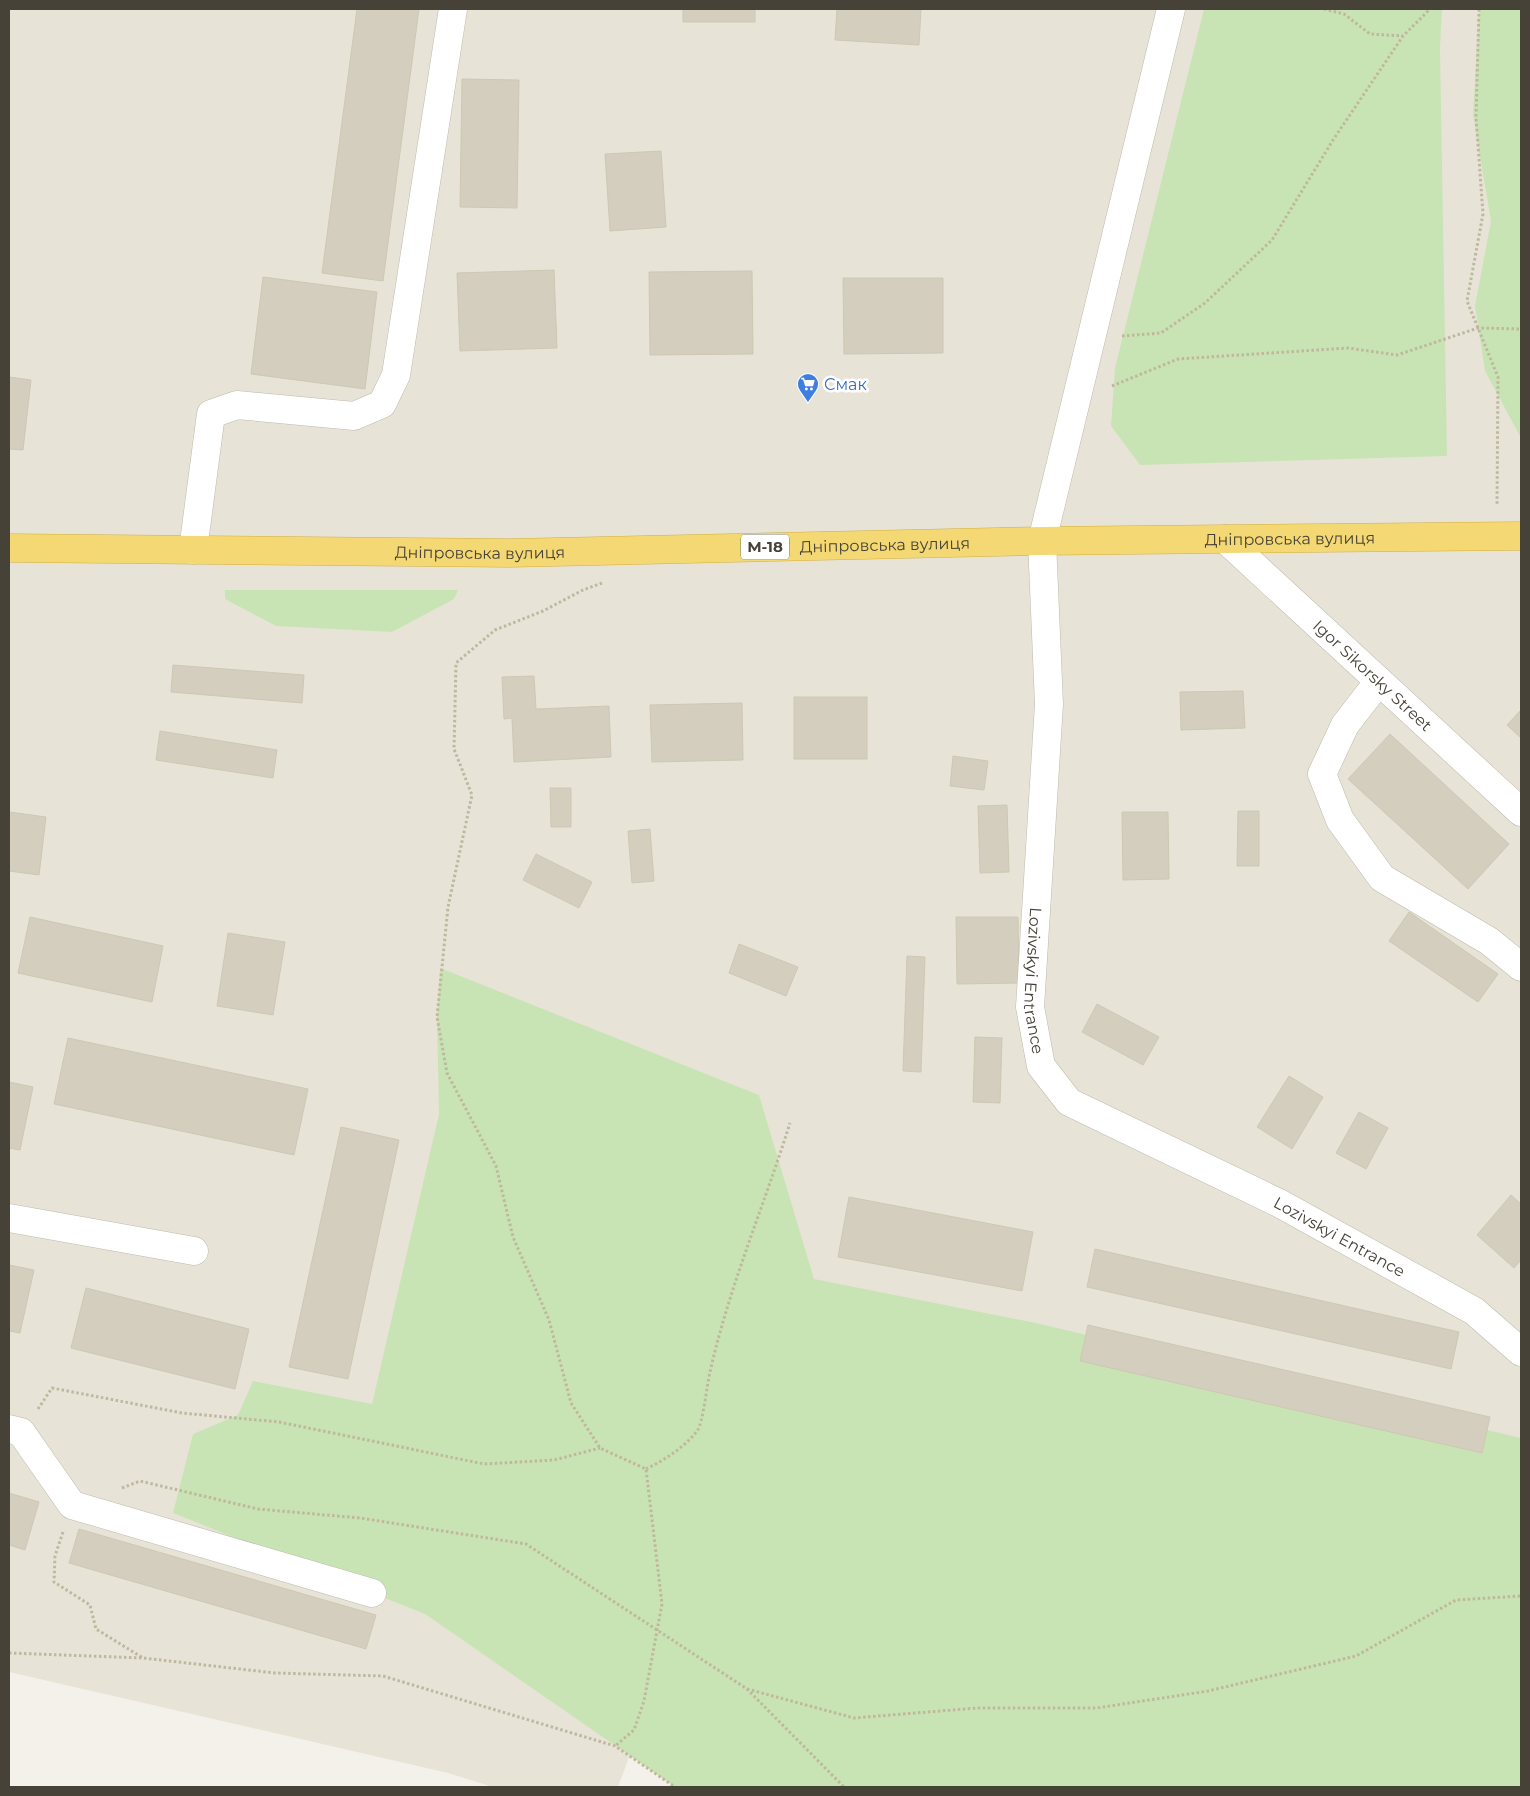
<svg xmlns="http://www.w3.org/2000/svg" width="1530" height="1796" font-family="Montserrat,sans-serif">
  <style>
    .residential { fill: #e7e4d7 }
    .green { fill: #c9e4b4 }
    .building { fill: #d4cebf; stroke: #cec7b3 }
    .lines { fill: none; stroke-linecap: round; stroke-linejoin: round }
    .minor-casing { stroke: #bebaac; stroke-width: 29 }
    .highway-casing { stroke: #d2ae43; stroke-width: 29 }
    .path { stroke: #bfb79e; stroke-width: 3; stroke-dasharray: 2.5 2.5; stroke-linecap: butt }
    .minor { stroke: #fff; stroke-width: 28 }
    .highway { stroke: #f4d873; stroke-width: 28 }
    .labels { text-anchor: middle; stroke-width: 5; stroke-linejoin: round; paint-order: stroke }
    .shield { fill: #fff; stroke: #7e7b74; stroke-width: 1 }
    .shield-label { font-size: 15px; font-weight: bold; fill: #464238 }
    .shop-label { font-size: 16px; fill: #366cbe; stroke: #fff; text-anchor: start }
    .street-label { font-size: 16px; fill: #464238; stroke: #fff }
  </style>
  <rect width="100%" height="100%" fill="#f3f1e9"/>
  <path class="residential" d="M9 9H1521V1720L651 1698 618 1787H493L448 1773 9 1672Z"/>
  <g class="green">
    <path d="M1204 9H1442L1440 48 1447 456 1140 465 1111 426 1115 368Z"/>
    <path d="M1479 9H1521V438L1485 371 1475 306 1491 221 1473 115Z"/>
    <path d="M225 590H458L454 599 392 632 276 626 225 599Z"/>
    <path d="M440 968 759 1095 814 1279 1036 1323 1521 1438V1787H675L425 1614 173 1513 193 1434 238 1415 253 1381 372 1404 439 1114 437 1017Z"/>
  </g>
  <g class="building">
    <path d="M357 9H419L383 281 322 273Z"/>
    <rect x="683" y="9" width="72" height="13"/>
    <path d="M837 9H921L919 45 835 40Z"/>
    <path d="M462 79 519 80 517 208 460 207Z"/>
    <path d="M661 151 666 227 610 231 605 154Z"/>
    <path d="M554 270 557 348 460 351 457 273Z"/>
    <path d="M752 271 753 354 650 355 649 272Z"/>
    <path d="M263 277 377 292 365 389 251 374Z"/>
    <path d="M843 278H943V353L844 354Z"/>
    <path d="M9 377 31 380 23 450 9 449Z"/>
    <path d="M173 665 304 675 302 703 171 692Z"/>
    <path d="M534 676 536 709 609 706 611 757 514 762 512 718 504 719 502 677Z"/>
    <path d="M1243 691 1245 728 1181 730 1180 692Z"/>
    <rect x="794" y="697" width="73" height="62"/>
    <path d="M742 703 743 760 652 762 650 705Z"/>
    <path d="M1521 710V738L1507 725Z"/>
    <path d="M160 731 277 750 273 778 156 760Z"/>
    <path d="M1390 734 1509 844 1468 889 1348 779Z"/>
    <path d="M953 756 988 761 984 790 950 786Z"/>
    <path d="M550 788H571V827H551Z"/>
    <path d="M1007 805 1009 872 980 873 978 806Z"/>
    <path d="M1238 811H1259V866H1237Z"/>
    <path d="M9 812 46 817 39 875 9 871Z"/>
    <path d="M1122 812H1168L1169 879 1123 880Z"/>
    <path d="M650 829 654 881 632 883 628 831Z"/>
    <path d="M536 854 592 882 579 908 523 880Z"/>
    <path d="M1409 912 1498 974 1478 1002 1389 941Z"/>
    <path d="M30 917 163 946 152 1002 18 973Z"/>
    <path d="M956 917H1018L1019 983 957 984Z"/>
    <path d="M228 933 285 942 273 1015 217 1006Z"/>
    <path d="M739 944 798 967 786 996 729 973Z"/>
    <path d="M907 956 925 957 921 1072 903 1071Z"/>
    <path d="M1097 1004 1159 1037 1143 1065 1082 1032Z"/>
    <path d="M975 1037 1002 1038 1000 1103 973 1102Z"/>
    <path d="M68 1038 308 1089 294 1155 54 1104Z"/>
    <path d="M1289 1076 1323 1097 1292 1149 1257 1127Z"/>
    <path d="M9 1082 33 1087 20 1150 9 1148Z"/>
    <path d="M1359 1112 1388 1128 1366 1169 1336 1153Z"/>
    <path d="M341 1127 399 1140 348 1379 289 1367Z"/>
    <path d="M1511 1195 1521 1204V1260L1514 1268 1477 1235Z"/>
    <path d="M849 1197 1033 1232 1022 1291 838 1257Z"/>
    <path d="M1095 1249 1459 1332 1451 1369 1087 1287Z"/>
    <path d="M9 1265 34 1270 20 1333 9 1331Z"/>
    <path d="M86 1288 249 1329 235 1389 71 1348Z"/>
    <path d="M1088 1325 1490 1417 1482 1453 1080 1361Z"/>
    <path d="M9 1493 39 1502 25 1550 9 1545Z"/>
    <path d="M79 1529 376 1615 366 1649 69 1563Z"/>
  </g>
  <g class="lines">
    <g class="minor-casing">
      <g id="minor">
        <path id="s1" d="M1171 9 1042 541 1049 704 1030 1007 1041 1066 1069 1102 1279 1203 1474 1311 1521 1352"/>
        <path id="s2" d="M1225 539 1521 812"/>
        <path d="M193 550 211 414 237 405 354 416 382 404 396 375 453 9"/>
        <path d="M1379 681 1345 725 1322 774 1340 820 1382 878 1489 941 1521 967"/>
        <path d="M9 1218 194 1251"/>
        <path d="M9 1429 21 1432 72 1505 372 1593"/>
      </g>
    </g>
    <g class="highway-casing">
      <g id="highway">
        <path id="s3" d="M9 548 510 553 1042 541 1521 536"/>
      </g>
    </g>
    <g class="path">
      <path d="M1324 9 1344 14 1370 34 1403 36"/>
      <path d="M1479 9 1476 117 1483 214 1467 301 1498 377 1497 506"/>
      <path d="M1122 336 1161 333 1205 303 1272 240 1333 140 1403 36 1430 9"/>
      <path d="M1112 386 1178 359 1348 348 1397 355 1478 328 1521 329"/>
      <path d="M602 583 583 590 543 611 495 630 456 663 454 749 472 795 448 907 437 1017 447 1073 496 1166 513 1237 549 1320 571 1403 600 1448 646 1469 662 1604 644 1701 634 1730 615 1746"/>
      <path d="M38 1409 52 1388 182 1413 279 1422 484 1464 554 1460 600 1448"/>
      <path d="M646 1469C664 1460 684 1448 697 1431 703 1424 707 1384 710 1372 729 1287 764 1206 790 1123"/>
      <path d="M122 1488 140 1481 258 1509 360 1518 526 1544 747 1689 844 1787"/>
      <path d="M63 1532 55 1556 54 1582 90 1605 96 1629 143 1658 275 1673 383 1676 615 1746 675 1787"/>
      <path d="M9 1653 143 1658"/>
      <path d="M747 1689 854 1718 977 1708H1097L1208 1691 1356 1656 1456 1600 1521 1596"/>
    </g>
    <use href="#minor" class="minor"/>
    <use href="#highway" class="highway"/>
  </g>
  <defs>
    <g id="supermarket-pin" transform="scale(1.125)"><path d="M0 17L-7.5 6A9.5 9.5 0 1 1 7.5 6Z" fill="#3f7fe0" stroke="#fff"/><path d="M-6-5.5h2.5l.6 2H6L4.5 2H-2.5L-4.4-4H-6ZM-1.5 3.2a1.3 1.3 0 1 0 .1 0ZM3 3.2a1.3 1.3 0 1 0 .1 0Z" fill="#fff"/></g>
  </defs>
  <g fill-rule="evenodd">
    <use href="#supermarket-pin" x="808" y="384"/>
  </g>
  <g class="labels">
    <rect class="shield" x="741" y="534.5" width="48" height="25" rx="4"/>
    <g class="shield-label">
      <text x="765" y="552">М-18</text>
    </g>
    <g class="shop-label">
      <text x="824" y="390">Смак</text>
    </g>
    <g class="street-label">
      <text dy="6" stroke="none"><textPath href="#s3" startOffset="1281">Дніпровська вулиця</textPath></text>
      <text dy="6" stroke="none"><textPath href="#s3" startOffset="876">Дніпровська вулиця</textPath></text>
      <text dy="6" stroke="none"><textPath href="#s3" startOffset="471">Дніпровська вулиця</textPath></text>
      <text dy="6" stroke="none"><textPath href="#s2" startOffset="201">Igor Sikorsky Street</textPath></text>
      <text dy="6" stroke="none"><textPath href="#s1" startOffset="988">Lozivskyi Entrance</textPath></text>
      <text dy="6" stroke="none"><textPath href="#s1" startOffset="1422">Lozivskyi Entrance</textPath></text>
    </g>
  </g>
  <rect width="1530" height="1796" fill="none" stroke="#464238" stroke-width="20"/>
</svg>
